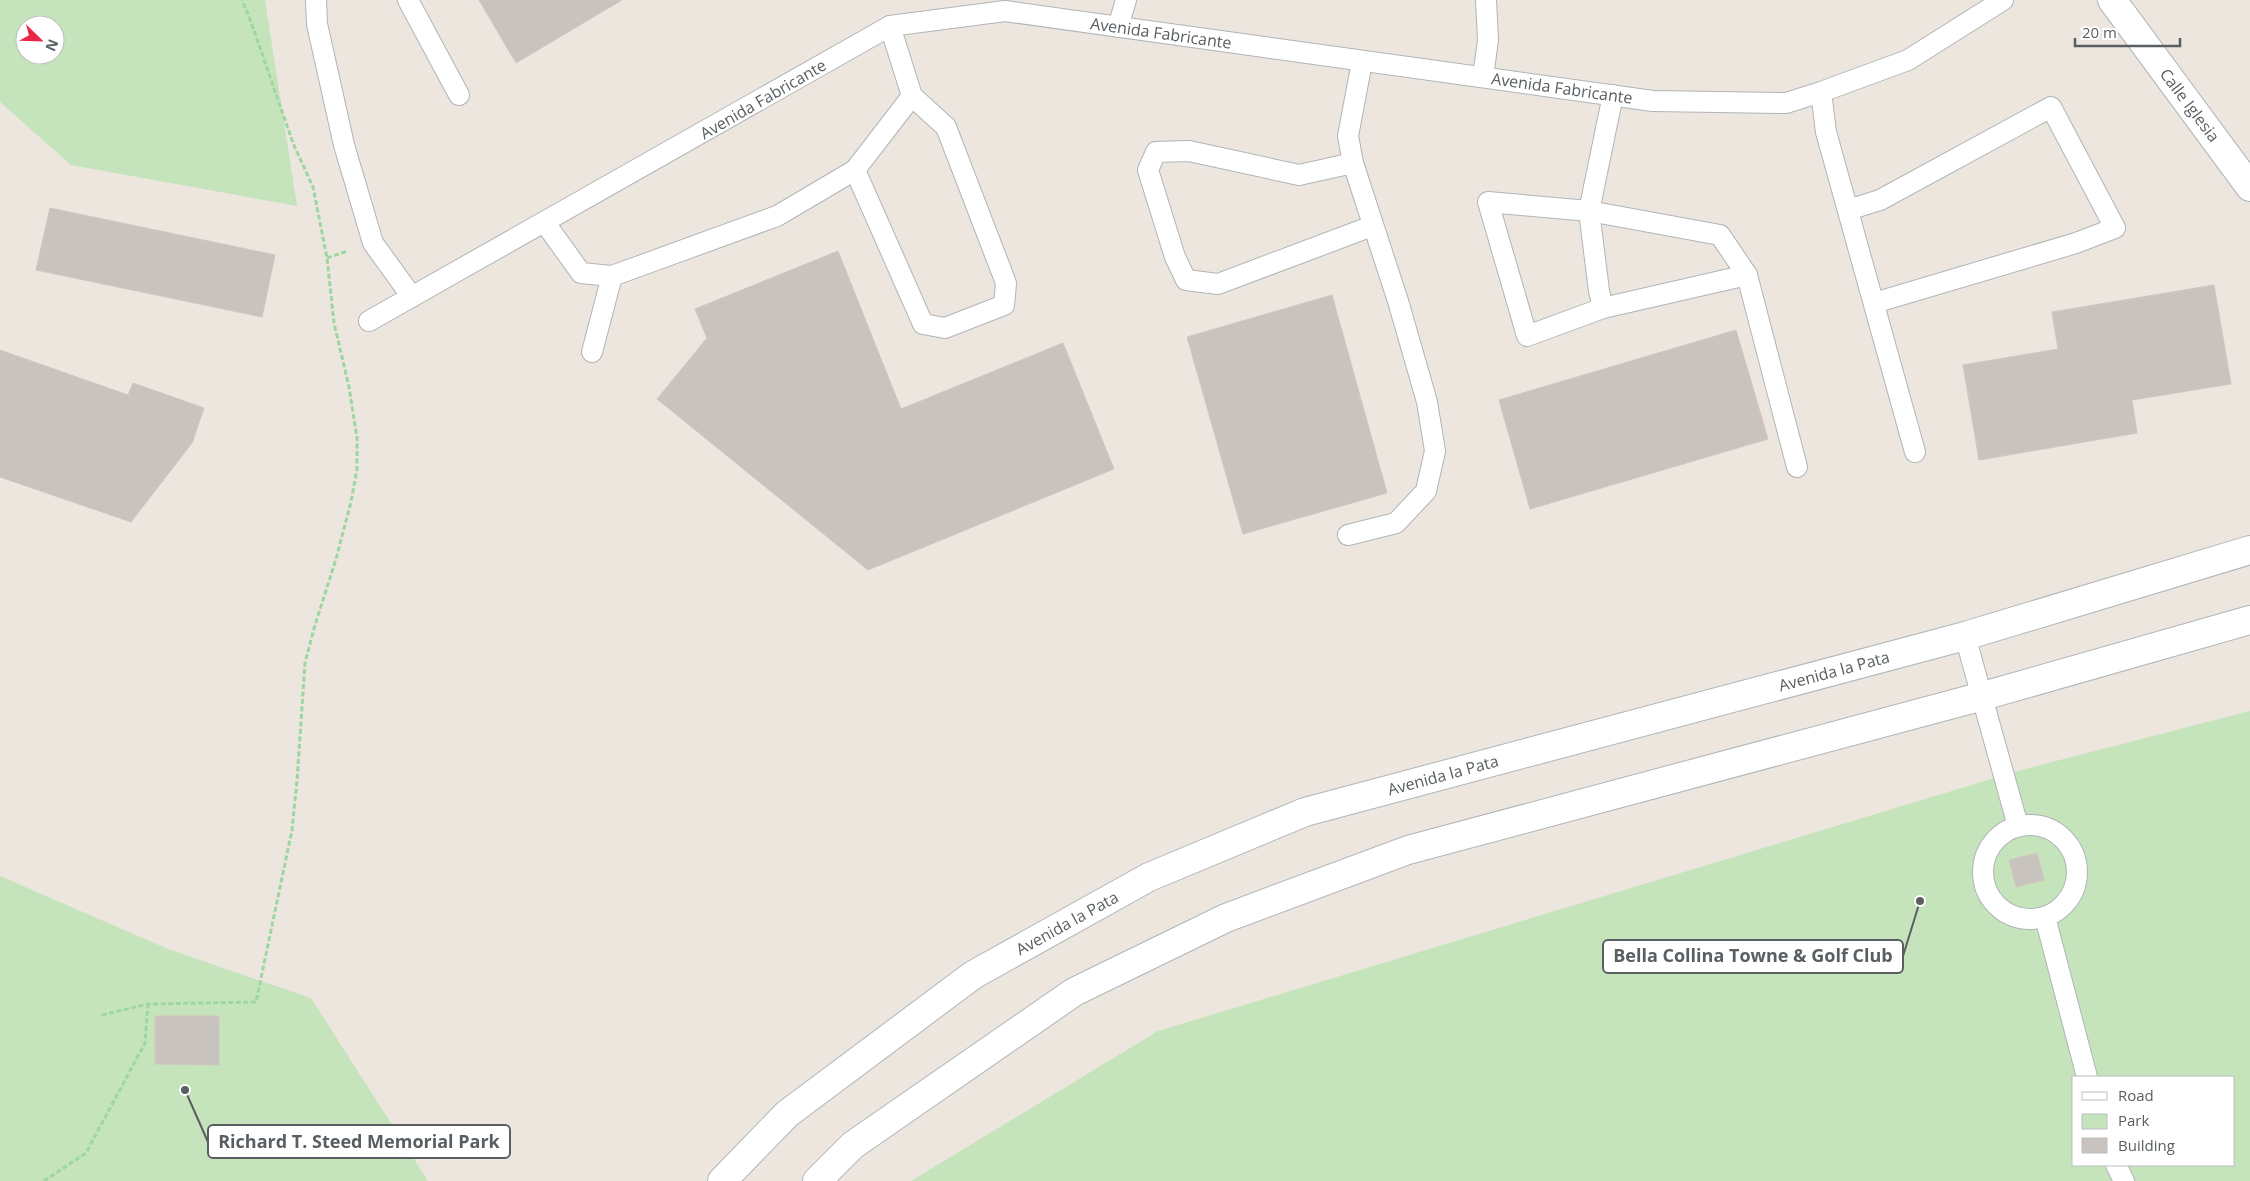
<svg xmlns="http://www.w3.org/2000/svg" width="2250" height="1181" font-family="'Open Sans',sans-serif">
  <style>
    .green { fill: #c5e4bb; fill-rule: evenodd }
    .building { fill: #c8c3bf; stroke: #d0c6be }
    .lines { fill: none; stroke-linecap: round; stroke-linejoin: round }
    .lane-casing { stroke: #b0b5b8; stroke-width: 22 }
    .secondary-casing { stroke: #afb5b8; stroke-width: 30 }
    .path { stroke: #9ed69f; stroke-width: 3; stroke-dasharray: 5 2.5; stroke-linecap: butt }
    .lane { stroke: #fff; stroke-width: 20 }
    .secondary { stroke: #fff; stroke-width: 28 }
    .labels { text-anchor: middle; stroke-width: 4; stroke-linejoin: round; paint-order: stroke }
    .street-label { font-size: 16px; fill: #585e61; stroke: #fff }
    .leader { fill: none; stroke: #585e61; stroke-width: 2 }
    .callout-dot { fill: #585e61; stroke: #fff; stroke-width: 2 }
    .callout { fill: #fff; stroke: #585e61; stroke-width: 2 }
    .callout-label { font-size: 18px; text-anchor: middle; font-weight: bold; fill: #585e61 }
  </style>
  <rect width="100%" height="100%" fill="#ece6df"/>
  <g class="green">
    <path d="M0 0H265L297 206 71 165 0 102ZM25 25H55V55H25Z"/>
    <path d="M2250 711V1181H911L1158 1031 2021 770ZM2074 1077H2234V1165H2074Z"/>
    <path d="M0 876 168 949 311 998 428 1181H0Z"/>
  </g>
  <g class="building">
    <path d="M479 0H622L516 63Z"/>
    <path d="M50 208 275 255 262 317 36 270Z"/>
    <path d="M838 251 901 409 1063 343 1114 469 868 570 657 399 707 338 695 309Z"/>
    <path d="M2214 285 2231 384 2132 400 2137 433 1979 460 1963 365 2058 349 2052 312Z"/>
    <path d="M1332 295 1387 493 1243 534 1187 337Z"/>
    <path d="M1736 330 1768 439 1530 509 1499 400Z"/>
    <path d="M0 350 128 395 133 383 204 408 192 443 131 522 0 477Z"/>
    <path d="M2037 853 2044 880 2016 887 2009 860Z"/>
    <path d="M155 1016H219V1065L155 1064Z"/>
  </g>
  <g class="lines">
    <g class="lane-casing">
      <g id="lane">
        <path d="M316 0 317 24 344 145 373 243 412 297"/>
        <path d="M408 0 459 95"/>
        <path d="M1118 27 1126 0"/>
        <path d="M1483 77 1488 40 1486 0"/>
        <path d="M1821 92 1826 132 1915 452"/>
        <path d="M1613 95 1589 211 1599 291 1603 308 1747 275 1797 467"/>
        <path d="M1353 163 1299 175 1189 151 1156 152 1148 170 1175 257 1186 280 1218 284 1372 226"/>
        <path d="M855 170 912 96"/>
        <path d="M1848 210 1880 200 2051 107 2115 228 2076 243 1874 303"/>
        <path d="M545 223 581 273 612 276 777 216 855 170 923 324 945 328 1004 305 1006 283 946 127 912 96 890 26"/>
        <path d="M1603 308 1527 336 1488 202 1589 211 1720 235 1747 275"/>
        <path d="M369 321 890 26 1005 11 1653 101 1786 103 1821 92 1908 60 2003 0"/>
        <path d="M592 352 612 276"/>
        <path d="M1348 535 1396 523 1426 491 1435 451 1427 402 1398 301 1353 163 1348 136 1362 62"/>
        <path d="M1965 636 2018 826"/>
        <circle cx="2030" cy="872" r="47"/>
        <path d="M2045 917 2087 1077"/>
        <path d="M2116 1165 2124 1181"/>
      </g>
    </g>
    <g class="secondary-casing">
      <g id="secondary">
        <path d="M2112 0 2250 187"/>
        <path d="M722 1181 787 1114 973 975 1149 877 1305 812 1965 636 2250 550"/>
        <path d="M817 1181 853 1145 1074 992 1226 918 1408 850 1983 696 2250 620"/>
      </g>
    </g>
    <g class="path">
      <path d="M327 258 348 251"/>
      <path d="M102 1015 148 1004 256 1002 292 830 297 781 305 663 315 625 336 559 351 502 357 469V438L349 387 334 323 327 258 313 187 293 143 250 19 242 0"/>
      <path d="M44 1181 86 1153 145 1043 148 1004"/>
    </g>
    <use href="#lane" class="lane"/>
    <use href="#secondary" class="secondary"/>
  </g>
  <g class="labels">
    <g class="street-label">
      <text transform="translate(1161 33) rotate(8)" y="6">Avenida Fabricante</text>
      <text transform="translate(1562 88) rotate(8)" y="6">Avenida Fabricante</text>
      <text transform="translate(763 99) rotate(-30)" y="6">Avenida Fabricante</text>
      <text transform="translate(2190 105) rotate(53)" y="6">Calle Iglesia</text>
      <text transform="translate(1834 671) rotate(-15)" y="6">Avenida la Pata</text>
      <text transform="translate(1443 775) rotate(-15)" y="6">Avenida la Pata</text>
      <text transform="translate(1067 923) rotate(-29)" y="6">Avenida la Pata</text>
    </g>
  </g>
  <path class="leader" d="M1920 901L1903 956M185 1090L208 1142"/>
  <g class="callout-dot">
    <circle cx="1920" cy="901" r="5"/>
    <circle cx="185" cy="1090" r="5"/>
  </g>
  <g class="callout">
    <rect x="1603" y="940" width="300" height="33" rx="5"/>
    <rect x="208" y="1125" width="302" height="33" rx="5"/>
  </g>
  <g class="callout-label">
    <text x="1753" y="962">Bella Collina Towne &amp; Golf Club</text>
    <text x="359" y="1148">Richard T. Steed Memorial Park</text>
  </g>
  <rect x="2072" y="1076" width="162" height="90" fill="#ffffff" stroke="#bcbfc0"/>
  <rect x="2082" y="1092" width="25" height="8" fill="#ffffff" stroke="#bcbfc0"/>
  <text x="2118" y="1101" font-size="15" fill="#585e61">Road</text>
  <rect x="2082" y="1114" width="25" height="15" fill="#c5e4bb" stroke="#bcbfc0"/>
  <text x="2118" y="1126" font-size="15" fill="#585e61">Park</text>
  <rect x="2082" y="1138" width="25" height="15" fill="#c8c3bf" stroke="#bcbfc0"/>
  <text x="2118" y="1151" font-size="15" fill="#585e61">Building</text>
  <g transform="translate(40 40) rotate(113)"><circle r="24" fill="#ffffff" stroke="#bcbfc0"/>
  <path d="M0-4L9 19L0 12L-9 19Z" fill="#e92747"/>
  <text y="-8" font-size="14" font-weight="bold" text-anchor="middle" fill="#585e61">N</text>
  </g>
  <path d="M2075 38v8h105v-8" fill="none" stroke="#585e61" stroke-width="2.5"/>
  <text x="2082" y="38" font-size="15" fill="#585e61" stroke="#ffffff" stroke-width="4" paint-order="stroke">20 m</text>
</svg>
